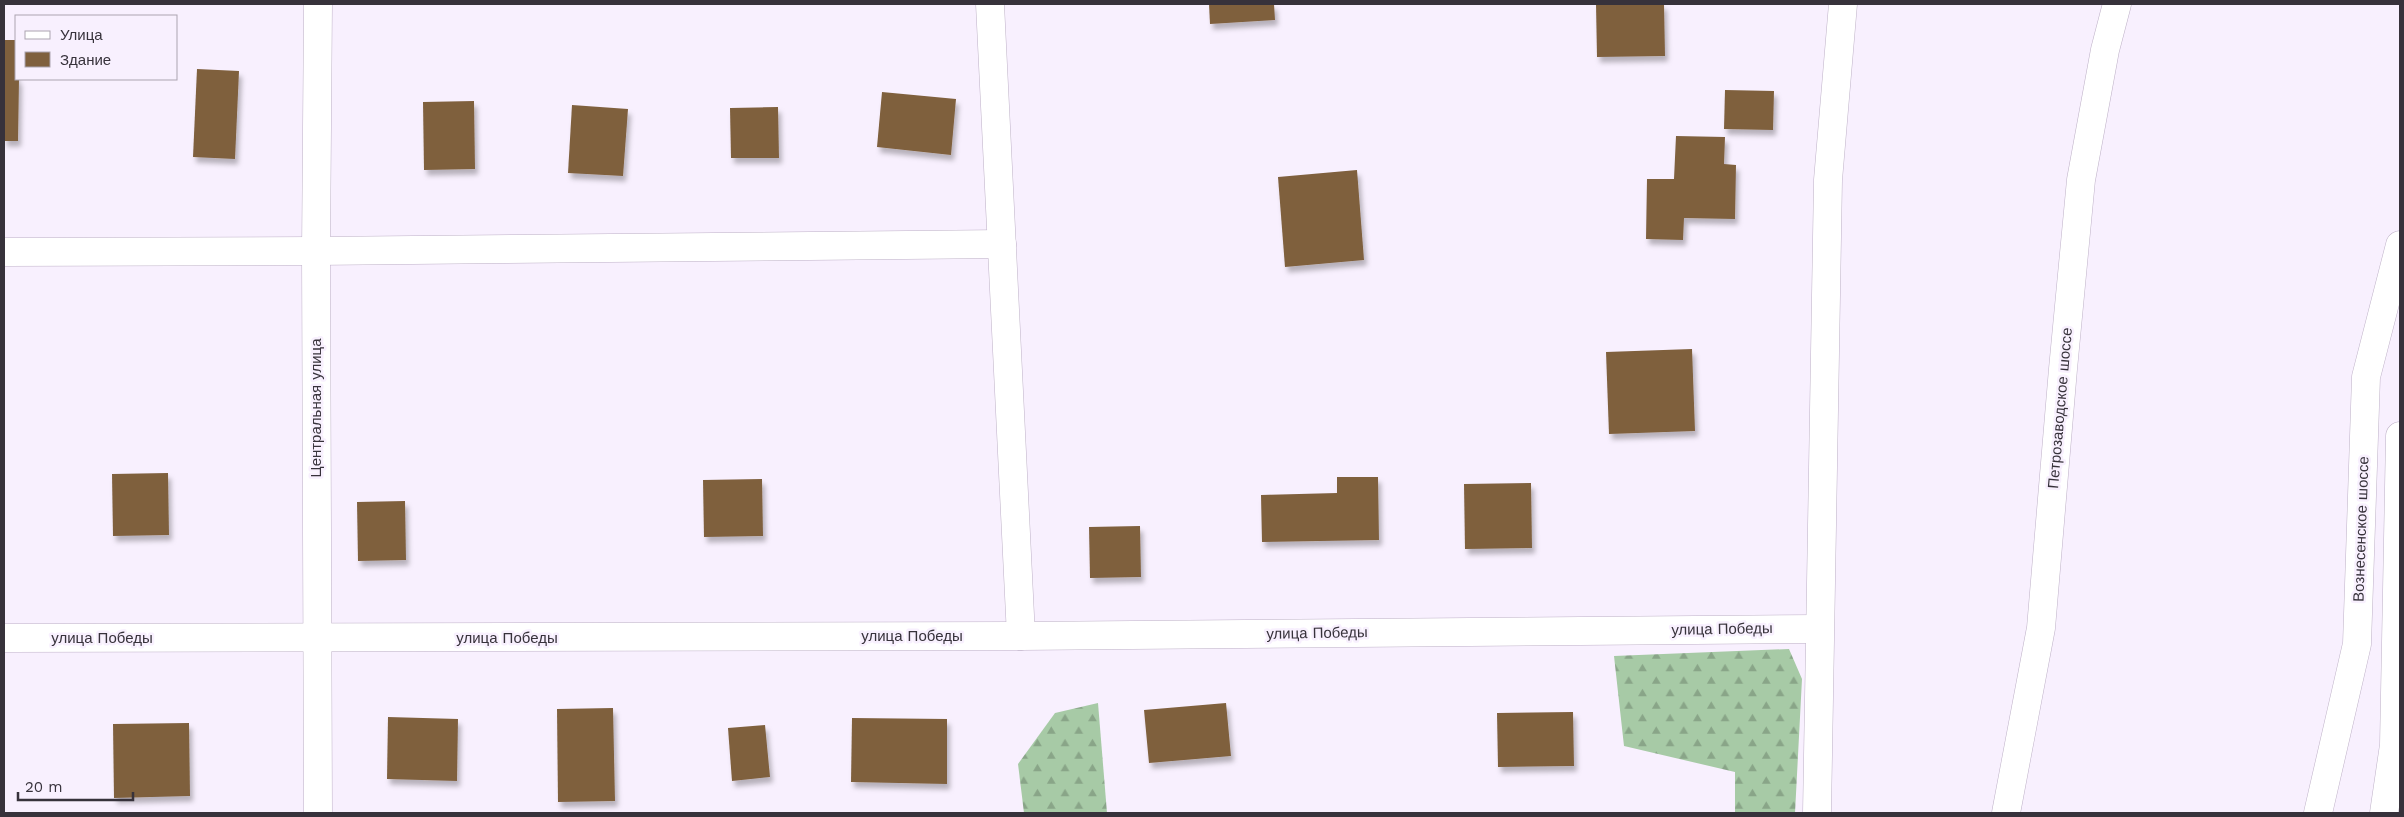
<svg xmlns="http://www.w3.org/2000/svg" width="2404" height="817" font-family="'Work Sans',sans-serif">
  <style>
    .forest { fill: url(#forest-firs) }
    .building { fill: #7f603e; filter: url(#shadow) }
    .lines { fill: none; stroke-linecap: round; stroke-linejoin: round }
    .minor-casing { stroke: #beb1c7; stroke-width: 29 }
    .primary-casing { stroke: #beb1c7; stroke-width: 29 }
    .minor { stroke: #fff; stroke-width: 28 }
    .primary { stroke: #fff; stroke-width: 28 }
    .labels { text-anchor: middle; stroke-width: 5; stroke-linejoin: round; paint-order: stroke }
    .street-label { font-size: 15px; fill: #37323b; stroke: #f8f0fe }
  </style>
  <defs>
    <pattern id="forest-firs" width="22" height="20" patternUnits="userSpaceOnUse" patternTransform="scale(1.25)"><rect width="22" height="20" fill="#a7caa6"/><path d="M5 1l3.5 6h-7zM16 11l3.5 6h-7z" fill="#89a588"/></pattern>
    <filter id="shadow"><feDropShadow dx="3" dy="5.5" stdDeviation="2.5" flood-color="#0004"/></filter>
  </defs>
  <rect width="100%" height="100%" fill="#f8f0fe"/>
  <g class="forest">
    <path d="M1789 649 1802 679 1795 813H1735V772L1624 746 1614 656Z"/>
    <path d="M1098 703 1107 813H1024L1018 764 1055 713Z"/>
  </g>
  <g class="building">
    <path d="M1209 4H1274L1275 20 1210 24Z"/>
    <path d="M1596 4H1664L1665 56 1597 57Z"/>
    <path d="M4 40H16V79H19L18 141H4Z"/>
    <path d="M197 69 239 71 235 159 193 157Z"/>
    <path d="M1725 90 1774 91 1773 130 1724 129Z"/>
    <path d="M882 92 956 99 951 155 877 147Z"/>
    <path d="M474 101 475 169 424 170 423 102Z"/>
    <path d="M572 105 628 109 623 176 568 173Z"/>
    <path d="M778 107 779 158H731L730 108Z"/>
    <path d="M1676 136 1725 137 1724 164 1736 165 1735 219 1684 218 1683 240 1646 239 1647 179H1674Z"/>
    <path d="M1357 170 1364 260 1285 267 1278 177Z"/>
    <path d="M1692 349 1695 431 1609 434 1606 352Z"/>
    <path d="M168 473 169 535 113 536 112 474Z"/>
    <path d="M1337 477H1378L1379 540 1262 542 1261 495 1337 493Z"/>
    <path d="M762 479 763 536 704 537 703 480Z"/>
    <path d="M1531 483 1532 548 1465 549 1464 484Z"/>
    <path d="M405 501 406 560 358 561 357 502Z"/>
    <path d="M1140 526 1141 577 1090 578 1089 527Z"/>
    <path d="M1226 703 1231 756 1149 763 1144 710Z"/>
    <path d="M613 708 615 801 558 802 557 709Z"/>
    <path d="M1573 712 1574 766 1498 767 1497 713Z"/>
    <path d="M388 717 458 719 457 781 387 779Z"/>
    <path d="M852 718 947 719V784L851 782Z"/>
    <path d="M189 723 190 796 114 798 113 724Z"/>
    <path d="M765 725 770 777 732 781 728 728Z"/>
  </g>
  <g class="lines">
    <g class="minor-casing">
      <g id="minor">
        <path d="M990 4 1021 636"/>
        <path d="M4 252 316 251 1002 244"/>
        <path d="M4 638 1021 636 1819 629"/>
        <path d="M318 813 316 251 318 4"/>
        <path d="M1817 813 1828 180 1843 4"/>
      </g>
    </g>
    <g class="primary-casing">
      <g id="primary">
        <path d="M2006 813 2041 628 2063 369 2081 180 2105 50 2117 4"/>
        <path d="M2318 813 2357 644 2366 377 2400 245"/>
        <path d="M2384 813 2394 745 2400 436"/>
      </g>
    </g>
    <use href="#minor" class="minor"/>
    <use href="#primary" class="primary"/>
  </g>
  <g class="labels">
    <g class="street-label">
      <text transform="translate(316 408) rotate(-90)" y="5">Центральная улица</text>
      <text transform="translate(2060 408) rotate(-85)" y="5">Петрозаводское шоссе</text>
      <text transform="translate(2361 529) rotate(-88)" y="5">Вознесенское шоссе</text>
      <text transform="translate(1722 629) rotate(-1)" y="5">улица Победы</text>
      <text transform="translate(1317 633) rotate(-1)" y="5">улица Победы</text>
      <text x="912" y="641">улица Победы</text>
      <text x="102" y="643">улица Победы</text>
      <text x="507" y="643">улица Победы</text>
    </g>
  </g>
  <rect width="2404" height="817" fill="none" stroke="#37323b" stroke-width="10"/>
  <rect x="15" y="15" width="162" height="65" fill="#f8f0fe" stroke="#aba4b0"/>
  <rect x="25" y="31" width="25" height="8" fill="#ffffff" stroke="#aba4b0"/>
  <text x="60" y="40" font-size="15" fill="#37323b">Улица</text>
  <rect x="25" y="52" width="25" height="15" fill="#7f603e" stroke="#aba4b0"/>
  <text x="60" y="65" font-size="15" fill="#37323b">Здание</text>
  <path d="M18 792v8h115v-8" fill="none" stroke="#37323b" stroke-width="2.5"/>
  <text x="25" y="792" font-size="15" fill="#37323b" stroke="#f8f0fe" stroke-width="4" paint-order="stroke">20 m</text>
</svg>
